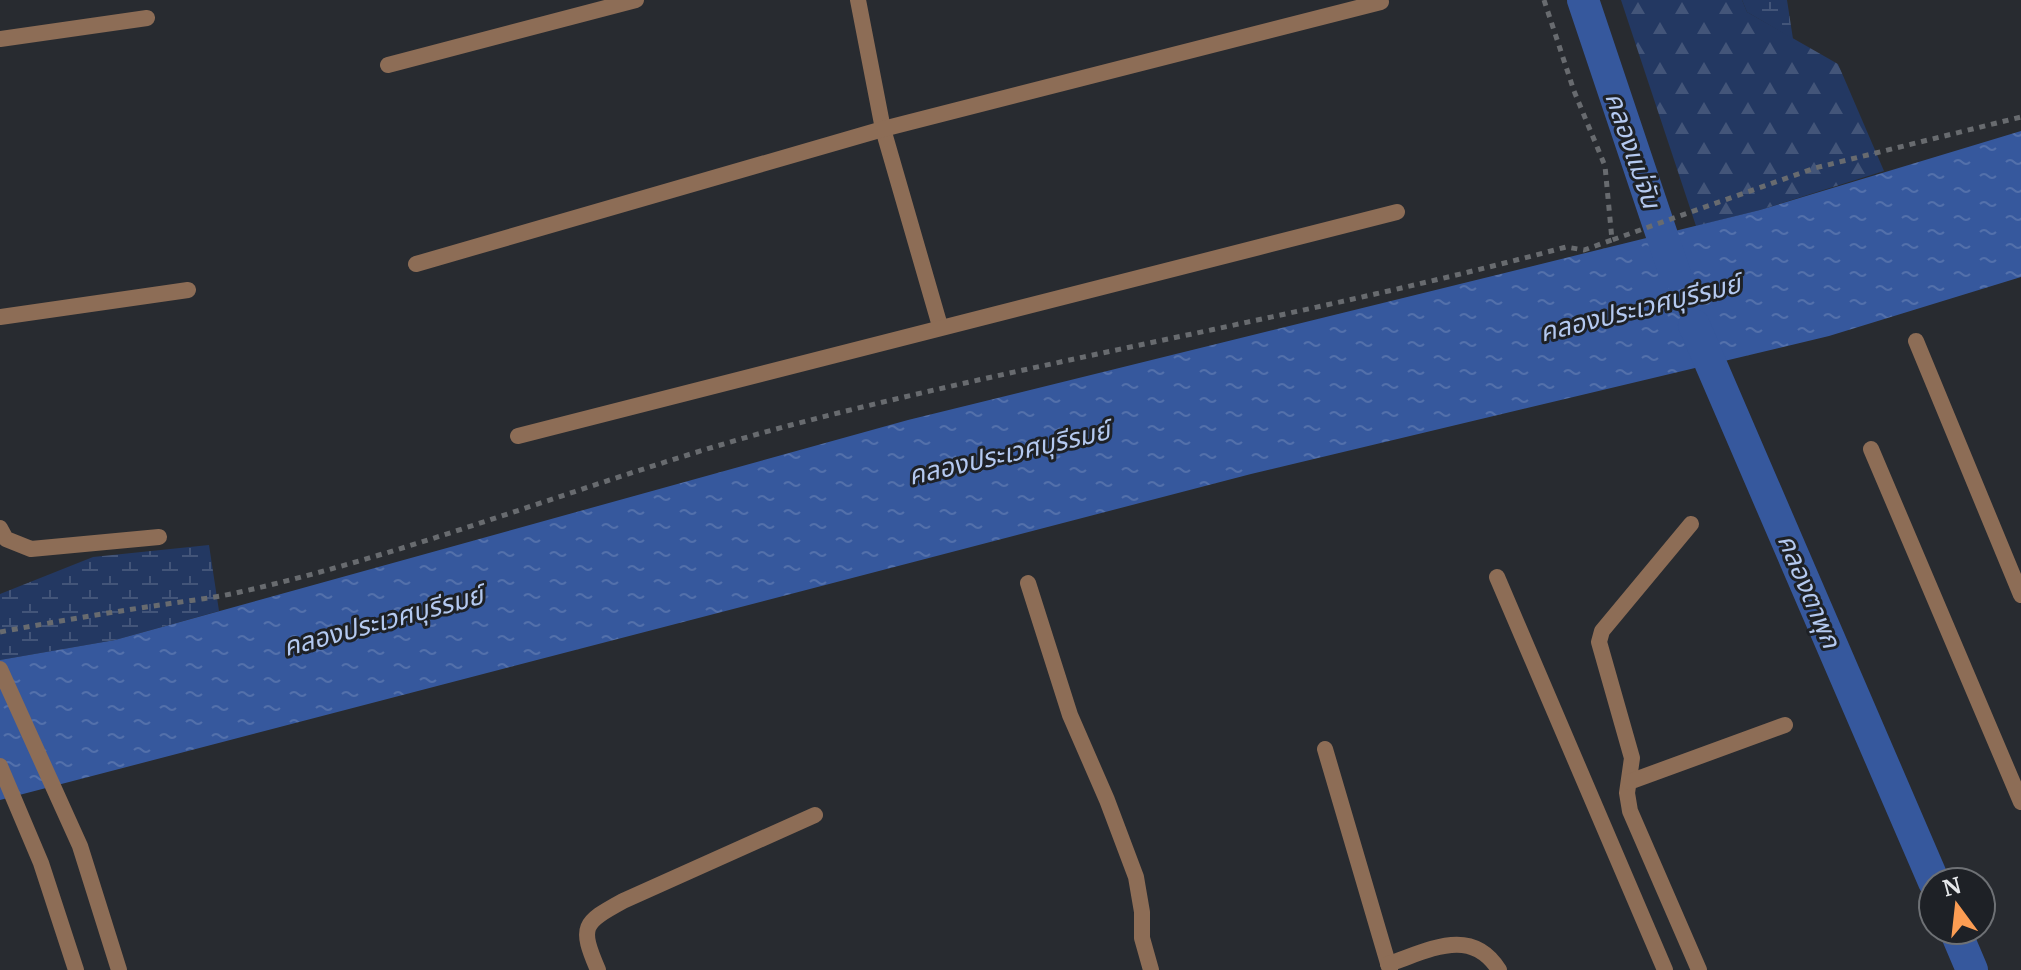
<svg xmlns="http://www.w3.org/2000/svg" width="2021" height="970" font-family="Merriweather,'Noto Sans Thai',serif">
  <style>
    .forest { fill: url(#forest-firs) }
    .wetland { fill: url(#wetland-marsh) }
    .water { fill: url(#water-ripples) }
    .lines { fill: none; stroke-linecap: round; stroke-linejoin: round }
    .canal { stroke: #36589d; stroke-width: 32 }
    .path { stroke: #686b6f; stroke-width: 5; stroke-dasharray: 6 6; stroke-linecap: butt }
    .lane { stroke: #8d6d56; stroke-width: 16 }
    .street { stroke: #8d6d56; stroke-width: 16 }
    .labels { text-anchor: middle; stroke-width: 6; stroke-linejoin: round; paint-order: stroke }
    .water-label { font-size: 26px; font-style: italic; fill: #b4c9f0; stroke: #1e2126 }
  </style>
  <defs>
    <pattern id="forest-firs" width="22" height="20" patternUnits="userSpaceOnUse" patternTransform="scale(2)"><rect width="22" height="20" fill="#233862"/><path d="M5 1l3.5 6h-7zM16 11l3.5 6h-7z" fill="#435579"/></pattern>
    <pattern id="wetland-marsh" width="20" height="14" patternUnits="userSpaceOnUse" patternTransform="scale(2)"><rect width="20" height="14" fill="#233862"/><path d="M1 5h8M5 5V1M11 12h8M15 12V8" fill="none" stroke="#435579"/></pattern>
    <pattern id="water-ripples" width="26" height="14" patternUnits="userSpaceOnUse" patternTransform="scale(2)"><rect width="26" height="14" fill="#36589d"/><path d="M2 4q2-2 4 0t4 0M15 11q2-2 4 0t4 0" fill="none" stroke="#5370ab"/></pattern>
  </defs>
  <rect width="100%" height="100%" fill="#282b30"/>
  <path class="forest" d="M1621 0H1742L1747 12 1838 64 1884 171 1760 210 1696 226Z"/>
  <g class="wetland">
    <path d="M1742 0H1787L1793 39 1747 12Z"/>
    <path d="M209 545 219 611 115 640 0 660V594L93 557Z"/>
  </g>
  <path class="water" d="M2021 131V277L1829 336 1251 474 0 800V660L115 640 908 420 1760 210Z"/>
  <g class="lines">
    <g class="canal">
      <path d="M1583 0 1675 274"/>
      <path d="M1694 325 1934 882"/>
      <path d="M1955 930 1972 970"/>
    </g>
    <g class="path">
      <path d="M1544 0 1574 91 1605 166 1612 240 1815 168 2021 117"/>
      <path d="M0 632C53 622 106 613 160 605 186 601 214 598 240 592 427 550 606 474 791 425 1048 358 1310 316 1566 247L1584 250 1612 240"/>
    </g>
    <g class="lane">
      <path d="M1916 341 2021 595"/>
      <path d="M1871 449 2021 802"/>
      <path d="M1028 583 1070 715 1107 800 1136 877 1142 912V938L1151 970"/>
      <path d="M1325 749 1390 970"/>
      <path d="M1388 964C1428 951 1471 925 1499 970"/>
    </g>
    <g class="street">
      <path d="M858 0 883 129 940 326"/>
      <path d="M0 39 147 18"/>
      <path d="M388 65 636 0"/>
      <path d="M416 264 883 129 1381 2"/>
      <path d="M0 317 188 290"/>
      <path d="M518 436 1397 212"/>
      <path d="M1691 524 1602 631 1599 642 1632 758 1627 793 1630 811 1699 970"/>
      <path d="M0 528 6 539 31 549 159 537"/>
      <path d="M1497 577 1665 970"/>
      <path d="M0 669 80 846 119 970"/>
      <path d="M0 766 41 863 76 970"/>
      <path d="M1629 782 1785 725"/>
      <path d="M598 970C579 926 583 923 623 901L815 815"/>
    </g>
  </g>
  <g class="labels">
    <g class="water-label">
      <text transform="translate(1633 150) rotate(71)" y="9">คลองแม่จัน</text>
      <text transform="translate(1640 308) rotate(-14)" y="9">คลองประเวศบุรีรมย์</text>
      <text transform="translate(1009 453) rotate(-13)" y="9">คลองประเวศบุรีรมย์</text>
      <text transform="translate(1809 591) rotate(67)" y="9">คลองตาพุก</text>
      <text transform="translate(383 621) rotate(-15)" y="9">คลองประเวศบุรีรมย์</text>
    </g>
  </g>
  <g transform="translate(1957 906) rotate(345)"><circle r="38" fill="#1e2126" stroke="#6e7175" stroke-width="2"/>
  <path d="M0-6L14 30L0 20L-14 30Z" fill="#fc9d53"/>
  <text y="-12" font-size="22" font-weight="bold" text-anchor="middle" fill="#e6e8eb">N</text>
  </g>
</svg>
